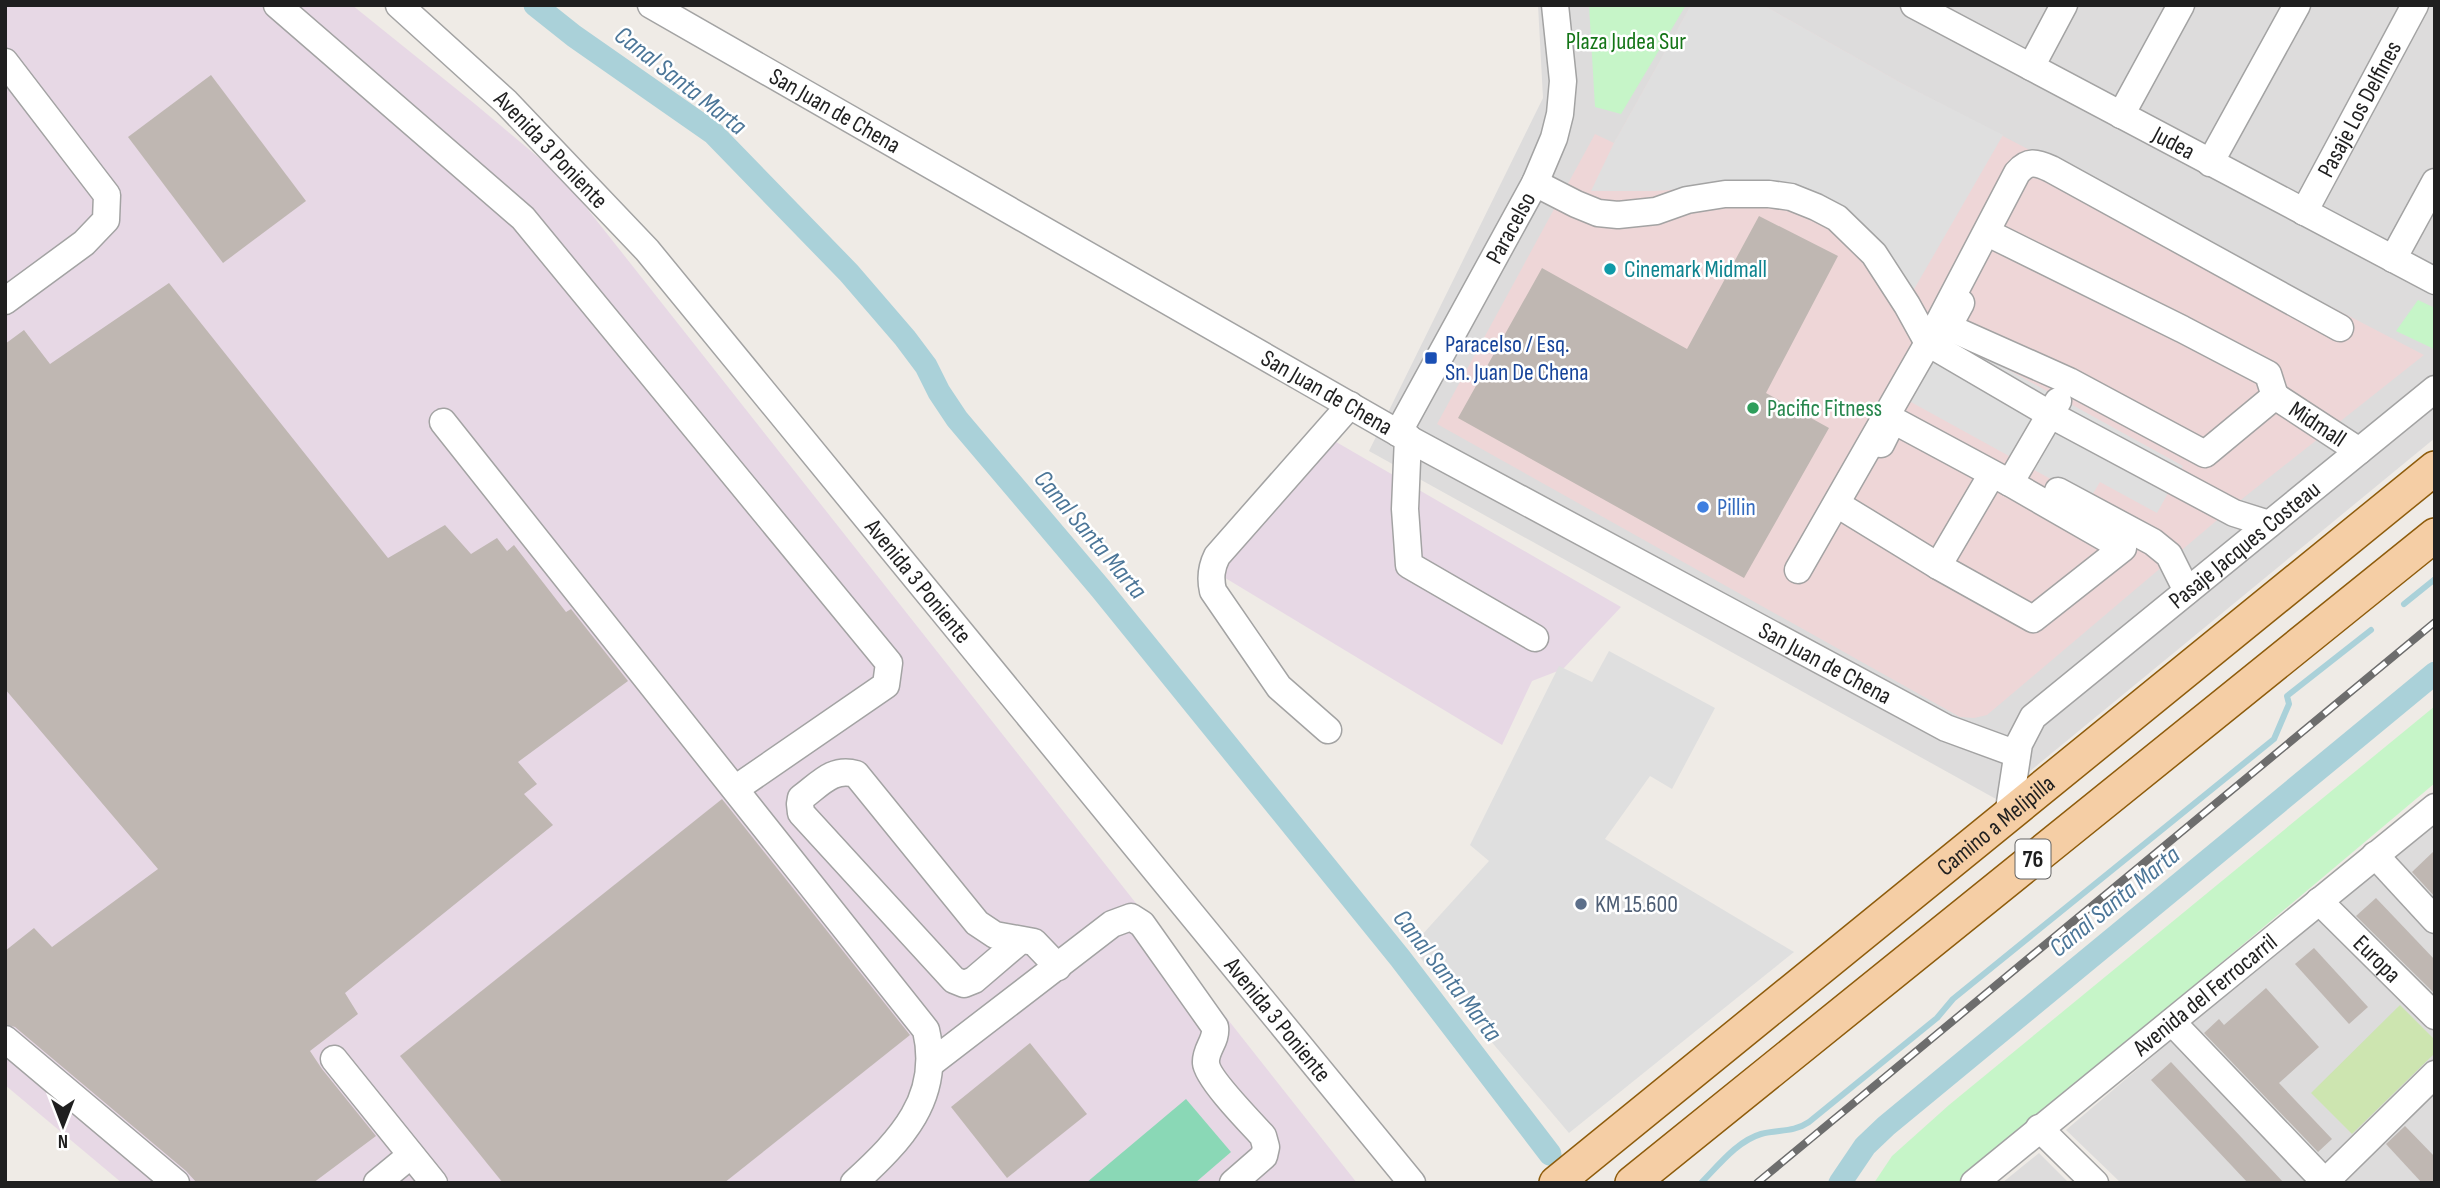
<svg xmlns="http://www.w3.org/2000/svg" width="2440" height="1188" font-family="'Sofia Sans Condensed',sans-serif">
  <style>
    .residential { fill: #dddcdc }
    .commercial { fill: #eed6d7 }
    .industrial { fill: #e7d8e5 }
    .grass { fill: #cde5b0 }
    .park { fill: #c6f5c8 }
    .pitch { fill: #8ad8b6 }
    .parking { fill: #dfdfdf }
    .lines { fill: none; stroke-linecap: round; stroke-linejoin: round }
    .stream { stroke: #aad1d9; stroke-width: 6 }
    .canal { stroke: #aad1d9; stroke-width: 23 }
    .building { fill: #bfb7b2 }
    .minor-casing { stroke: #a3a3a3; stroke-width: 29 }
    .major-casing { stroke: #8e5c0c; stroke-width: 36 }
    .minor { stroke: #fff; stroke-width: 26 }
    .major { stroke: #f5cea5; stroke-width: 33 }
    .rail-casing { stroke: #6d6d6d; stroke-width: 8 }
    .rail { stroke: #fff; stroke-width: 5; stroke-dasharray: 16; stroke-linecap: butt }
    .culture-dot { fill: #0f9aa8; stroke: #fff; stroke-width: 2.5 }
    .transit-dot { fill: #1a4fb4; stroke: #fff; stroke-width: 2.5 }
    .leisure-dot { fill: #2e9e5b; stroke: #fff; stroke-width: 2.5 }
    .shop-dot { fill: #3f7fe0; stroke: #fff; stroke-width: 2.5 }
    .service-dot { fill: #5c6f8a; stroke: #fff; stroke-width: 2.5 }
    .labels { text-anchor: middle; stroke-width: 5; stroke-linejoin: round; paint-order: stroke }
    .shield { fill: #fff; stroke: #626262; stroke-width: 2 }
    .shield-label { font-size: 23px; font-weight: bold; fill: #1f1f1f }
    .park-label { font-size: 24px; fill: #147517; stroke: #fff }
    .street-label { font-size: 24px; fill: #1f1f1f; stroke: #fff }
    .culture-label { font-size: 24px; fill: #0d838f; stroke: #fff; text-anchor: start }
    .transit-label { font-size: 24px; fill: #164399; stroke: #fff; text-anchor: start }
    .leisure-label { font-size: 24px; fill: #27864d; stroke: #fff; text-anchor: start }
    .shop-label { font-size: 24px; fill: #366cbe; stroke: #fff; text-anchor: start }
    .service-label { font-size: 24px; fill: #4e5e75; stroke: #fff; text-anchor: start }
    .water-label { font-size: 26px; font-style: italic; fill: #4c7698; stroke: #fff }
  </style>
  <rect width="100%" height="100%" fill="#efebe6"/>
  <g class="residential">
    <path d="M1538 5H2435V438L1996 799 1369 451 1543 98Z"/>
    <path d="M2435 816V1183H2121L2066 1130Z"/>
    <path d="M2039 1153 2069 1183H2002Z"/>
  </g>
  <path class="commercial" d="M1691 5H1763L1903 84 2424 355 2242 499 1987 715 1974 718 1960 717 1437 424 1595 134 1614 143Z"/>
  <g class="industrial">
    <path d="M5 5H352L475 104 563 178 1357 1183H122L5 1085Z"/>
    <path d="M1331 439 1621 607 1563 669 1532 681 1502 745 1217 573Z"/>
  </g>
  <path class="grass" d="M2400 1005 2435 1040V1053L2352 1134 2311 1093Z"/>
  <g class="park">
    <path d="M1589 5H1686L1621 114 1595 107Z"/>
    <path d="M2418 300 2435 308 2434 349 2396 331Z"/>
    <path d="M2435 706V783L1959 1183H1874L1892 1156 1949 1105Z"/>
  </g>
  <path class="pitch" d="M1186 1099 1231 1152 1195 1183H1086Z"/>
  <g class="parking">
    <path d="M1691 5H1763L1903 84 2003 135 1909 298 1826 213 1723 186 1655 191H1591L1614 143Z"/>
    <path d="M1936 330 2183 466 2157 513 2100 482 2089 500 1900 396Z"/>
    <path d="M1609 651 1715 708 1672 789 1650 776 1605 839 1794 952 1569 1133 1411 947 1489 861 1470 845 1559 666 1592 682Z"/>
  </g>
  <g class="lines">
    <g class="stream">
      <path d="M2404 604 2435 579"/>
      <path d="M1701 1183C1718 1166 1737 1141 1761 1134 1778 1129 1793 1133 1809 1122L1937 1018 1953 999 2274 739 2289 704 2287 696 2371 630"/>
    </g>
    <g class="canal">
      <path d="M535 5 574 36 713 133 849 273 905 338 926 366 939 392 957 419 1101 589 1400 958 1550 1154"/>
      <path d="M1840 1183 1865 1146 1886 1126 2435 673"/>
    </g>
  </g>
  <g class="building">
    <path d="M211 75 306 201 223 263 128 137Z"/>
    <path d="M1759 216 1838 256 1766 393 1829 428 1744 578 1458 418 1542 268 1687 349Z"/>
    <path d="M169 283 388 558 445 525 471 554 497 538 507 551 514 545 566 612 571 609 628 681 518 762 537 784 524 794 553 825 345 993 358 1014 310 1051 322 1069 376 1136 313 1183H197L186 1171 15 1027 5 1024V951L34 928 52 947 158 869 5 689V344L24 330 50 364Z"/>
    <path d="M722 799 910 1035 724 1183H503L400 1056Z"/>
    <path d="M2435 850V897L2412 872Z"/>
    <path d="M2376 898 2435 960V994L2356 916Z"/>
    <path d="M2314 948 2368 1007 2349 1024 2295 964Z"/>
    <path d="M2266 988 2319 1047 2279 1083 2332 1139 2318 1152 2204 1033 2219 1019 2224 1025Z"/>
    <path d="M1030 1043 1087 1114 1007 1178 951 1107Z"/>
    <path d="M2171 1062 2284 1183H2248L2151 1080Z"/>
    <path d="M2405 1126 2435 1157V1183H2422L2386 1144Z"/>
  </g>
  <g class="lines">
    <g class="minor-casing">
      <g id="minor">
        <path d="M277 5 523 218 889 663 886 685 735 789"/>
        <path id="s1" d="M399 5 506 102 647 250 1412 1183"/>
        <path id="s2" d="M651 5 1398 433 1946 728 2017 754"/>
        <path id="s3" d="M1914 5 2435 281"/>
        <path d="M5 62 107 195 106 220 84 243 5 301"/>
        <path d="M2031 67 2064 5"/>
        <path d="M2121 115 2181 5"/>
        <path d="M2210 163 2297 5"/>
        <path d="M1535 183 1576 204 1598 213 1618 215 1656 211 1687 200 1725 194H1769L1791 197 1816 207 1837 218 1874 254 1907 305 1928 343 2051 415 2234 513 2269 524"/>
        <path id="s4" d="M2304 212 2415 5"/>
        <path d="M1998 238 2182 329 2268 374 2275 396"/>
        <path d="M2393 259 2435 182"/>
        <path d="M1961 303 1948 327 2069 381 2205 454 2275 396"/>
        <path id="s5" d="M2275 396 2359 451"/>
        <path d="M443 422 926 1030C942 1098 901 1140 854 1183"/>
        <path id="s6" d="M1398 433 1535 183 1554 138 1560 114 1563 81 1555 5"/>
        <path d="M1408 437 1405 509 1409 565 1535 638"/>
        <path d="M2010 483 2058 401"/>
        <path d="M2058 491 2153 542 2169 555 2187 591"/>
        <path d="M1845 509 1938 566 2033 619 2123 548 2010 483 1893 420 1881 444"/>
        <path d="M1938 566 1992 474"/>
        <path d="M1798 570 1928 343 2017 173C2028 160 2036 162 2051 169L2340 328"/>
        <path d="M1328 730 1279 687 1213 591C1210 578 1211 568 1217 556L1350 405"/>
        <path id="s7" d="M2008 816 2019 744 2033 717 2435 389"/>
        <path d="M2375 855 2435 920"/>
        <path id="s8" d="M2319 901 2435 1016"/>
        <path d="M1021 940 974 980 964 984 954 980 801 813 800 804 801 798C820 784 833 767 856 774L977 923 995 935 1034 942 1058 967"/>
        <path d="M2172 1022 2326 1183"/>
        <path d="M5 1039 176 1183"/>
        <path d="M334 1059 434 1183"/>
        <path d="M930 1064 1112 924 1131 917 1142 924 1215 1027C1217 1041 1205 1049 1206 1063 1207 1078 1251 1123 1263 1136L1266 1147 1264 1156 1233 1183"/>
        <path d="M2039 1128 2095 1183"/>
        <path d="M2325 1182 2435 1074"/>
        <path d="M377 1183 411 1155"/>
        <path id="s9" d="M1974 1183 2435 807"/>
      </g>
    </g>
    <g class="major-casing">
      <g id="major">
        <path id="s10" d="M1556 1183 2435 468"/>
        <path d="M1632 1183 2435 535"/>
      </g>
    </g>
    <use href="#minor" class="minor"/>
    <use href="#major" class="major"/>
    <g class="rail-casing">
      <path id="rail" d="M1757 1183 2435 622"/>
    </g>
    <use href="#rail" class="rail"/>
  </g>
  <circle class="culture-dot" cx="1610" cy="269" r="7"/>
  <rect class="transit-dot" x="1424" y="351" width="14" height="14" rx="3.5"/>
  <circle class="leisure-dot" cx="1753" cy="408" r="7"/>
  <circle class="shop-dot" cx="1703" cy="507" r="7"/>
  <circle class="service-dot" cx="1581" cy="904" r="7"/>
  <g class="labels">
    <rect class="shield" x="2015.5" y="839.5" width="35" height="39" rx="5"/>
    <g class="shield-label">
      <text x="2033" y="867">76</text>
    </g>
    <g class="park-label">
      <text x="1626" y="49">Plaza Judea Sur</text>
    </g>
    <g class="street-label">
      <text dy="8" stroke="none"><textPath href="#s4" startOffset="117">Pasaje Los Delfines</textPath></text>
      <text dy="8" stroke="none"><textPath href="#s2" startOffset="212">San Juan de Chena</textPath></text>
      <text dy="8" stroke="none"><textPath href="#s3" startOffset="294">Judea</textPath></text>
      <text dy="8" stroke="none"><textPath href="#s1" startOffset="210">Avenida 3 Poniente</textPath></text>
      <text dy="8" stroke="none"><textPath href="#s6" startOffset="234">Paracelso</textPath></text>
      <text dy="8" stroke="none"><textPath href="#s2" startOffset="779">San Juan de Chena</textPath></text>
      <text dy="8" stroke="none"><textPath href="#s5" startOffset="51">Midmall</textPath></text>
      <text dy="8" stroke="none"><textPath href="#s7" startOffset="376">Pasaje Jacques Costeau</textPath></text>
      <text dy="8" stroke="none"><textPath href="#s1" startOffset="777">Avenida 3 Poniente</textPath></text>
      <text dy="8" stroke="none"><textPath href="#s2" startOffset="1346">San Juan de Chena</textPath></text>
      <text dy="8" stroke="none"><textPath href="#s10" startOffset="567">Camino a Melipilla</textPath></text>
      <text dy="8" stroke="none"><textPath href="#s8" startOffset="82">Europa</textPath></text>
      <text dy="8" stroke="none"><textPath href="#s9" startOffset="298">Avenida del Ferrocarril</textPath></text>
      <text dy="8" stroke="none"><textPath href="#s1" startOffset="1344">Avenida 3 Poniente</textPath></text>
    </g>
    <g class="culture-label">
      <text x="1624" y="277">Cinemark Midmall</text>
    </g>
    <g class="transit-label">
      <text x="1445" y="352">Paracelso / Esq.<tspan x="1445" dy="28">Sn. Juan De Chena</tspan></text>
    </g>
    <g class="leisure-label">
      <text x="1767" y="416">Pacific Fitness</text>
    </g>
    <g class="shop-label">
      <text x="1717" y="515">Pillin</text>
    </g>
    <g class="service-label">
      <text x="1595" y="912">KM 15.600</text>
    </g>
    <g class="water-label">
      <text transform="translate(681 80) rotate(38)" y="9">Canal Santa Marta</text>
      <text transform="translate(1091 534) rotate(50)" y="9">Canal Santa Marta</text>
      <text transform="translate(2114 901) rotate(-39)" y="9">Canal Santa Marta</text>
      <text transform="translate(1448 975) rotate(52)" y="9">Canal Santa Marta</text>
    </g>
  </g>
  <rect width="2440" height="1188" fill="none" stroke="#1f1f1f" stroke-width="14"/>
  <g transform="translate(63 1125) rotate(180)" stroke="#ffffff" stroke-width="5" paint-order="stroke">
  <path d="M0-5L12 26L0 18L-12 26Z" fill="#1f1f1f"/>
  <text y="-10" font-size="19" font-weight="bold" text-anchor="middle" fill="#1f1f1f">N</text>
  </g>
</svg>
